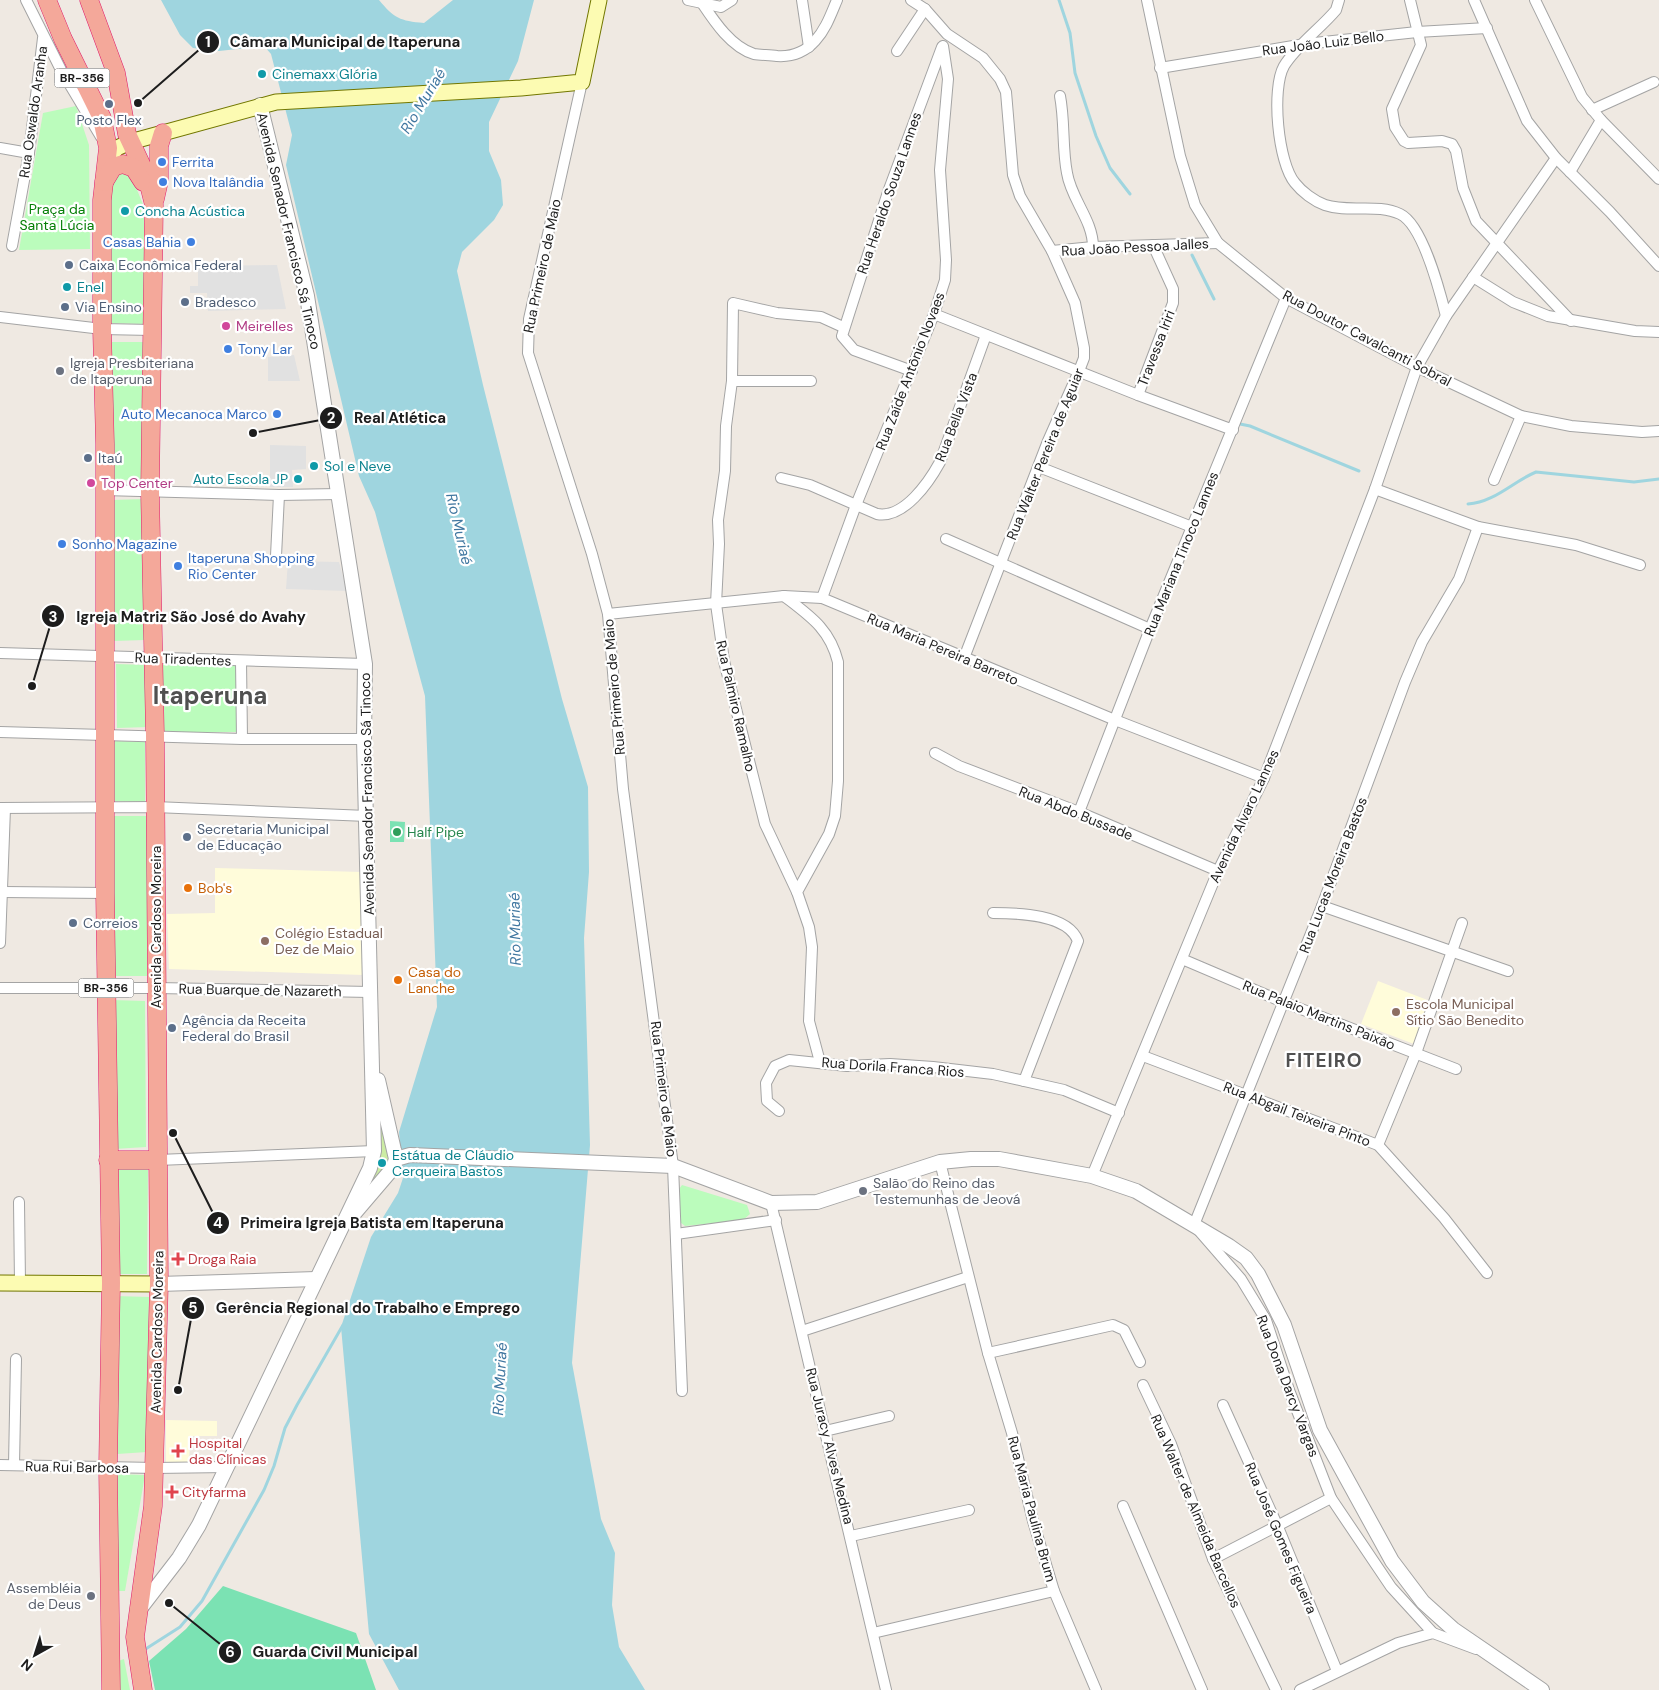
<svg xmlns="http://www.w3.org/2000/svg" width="1659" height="1690" font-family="'DM Sans',sans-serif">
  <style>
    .education { fill: #fffcda }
    .grass { fill: #cceca4 }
    .park { fill: #bbfcbc }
    .pitch { fill: #7be2b3 }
    .parking { fill: #e1e1e1 }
    .water { fill: #9fd5df }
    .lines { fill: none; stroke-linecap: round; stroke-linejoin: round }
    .stream { stroke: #9fd5df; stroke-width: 3 }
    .minor-casing { stroke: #a4a4a4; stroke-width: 12 }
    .tertiary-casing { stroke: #a4a4a4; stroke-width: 16 }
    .secondary-casing { stroke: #727700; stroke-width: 17 }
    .trunk-casing { stroke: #e01b6c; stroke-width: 19 }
    .minor { stroke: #fff; stroke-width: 10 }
    .tertiary { stroke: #fff; stroke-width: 14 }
    .secondary { stroke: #fcfbb2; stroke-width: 15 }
    .trunk { stroke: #f4a89a; stroke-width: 18 }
    .culture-dot { fill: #0f9aa8; stroke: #fff; stroke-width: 2 }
    .service-dot { fill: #5c6f8a; stroke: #fff; stroke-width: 2 }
    .shop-dot { fill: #3f7fe0; stroke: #fff; stroke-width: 2 }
    .hotel-dot { fill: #d1479c; stroke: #fff; stroke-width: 2 }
    .worship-dot { fill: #6b7280; stroke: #fff; stroke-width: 2 }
    .leisure-dot { fill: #2e9e5b; stroke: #fff; stroke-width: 2 }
    .food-dot { fill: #e8710a; stroke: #fff; stroke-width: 2 }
    .education-dot { fill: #8d6e63; stroke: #fff; stroke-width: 2 }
    .health-dot { fill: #e0444e; stroke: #fff; stroke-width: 2 }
    .labels { text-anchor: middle; stroke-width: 4.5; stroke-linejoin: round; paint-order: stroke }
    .shield { fill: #fff; stroke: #616161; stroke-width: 1 }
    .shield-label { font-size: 12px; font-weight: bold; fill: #1d1d1d }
    .street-label { font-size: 14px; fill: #1d1d1d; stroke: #fff }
    .culture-label { font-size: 14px; fill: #0d838f; stroke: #fff; text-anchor: start }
    .service-label { font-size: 14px; fill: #4e5e75; stroke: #fff; text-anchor: start }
    .shop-label { font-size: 14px; fill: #366cbe; stroke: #fff; text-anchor: start }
    .park-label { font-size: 14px; fill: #067f08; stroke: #fff }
    .hotel-label { font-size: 14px; fill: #b23c85; stroke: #fff; text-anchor: start }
    .worship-label { font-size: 14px; fill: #5b616d; stroke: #fff; text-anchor: start }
    .leisure-label { font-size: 14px; fill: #27864d; stroke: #fff; text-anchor: start }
    .food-label { font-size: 14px; fill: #c56008; stroke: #fff; text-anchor: start }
    .education-label { font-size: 14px; fill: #785e54; stroke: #fff; text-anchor: start }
    .health-label { font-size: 14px; fill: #be3a42; stroke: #fff; text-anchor: start }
    .water-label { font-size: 15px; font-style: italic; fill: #4077a0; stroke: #fff }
    .district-label { font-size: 19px; font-weight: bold; letter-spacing: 1px; fill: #505050; stroke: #fff }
    .town-label { font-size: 24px; font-weight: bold; fill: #505050; stroke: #fff }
    .leader { fill: none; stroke: #1d1d1d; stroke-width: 2 }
    .callout-dot { fill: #1d1d1d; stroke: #fff; stroke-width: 2 }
    .mark-label { font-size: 15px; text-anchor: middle; font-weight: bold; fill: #fff }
    .callout-label { font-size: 15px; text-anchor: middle; font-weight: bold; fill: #1d1d1d; stroke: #fff; stroke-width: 4.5; stroke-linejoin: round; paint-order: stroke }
  </style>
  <rect width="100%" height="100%" fill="#efe9e2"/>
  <g class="education">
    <path d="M215 868 362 872 364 975 169 969 167 914 215 913Z"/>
    <path d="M1378 981 1430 1001 1414 1044 1361 1024Z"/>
    <path d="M166 1420 217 1421V1436H190L189 1466H166Z"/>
  </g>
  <path class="grass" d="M378 1102 389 1159 387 1165 356 1206 374 1173 380 1156Z"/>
  <g class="park">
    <path d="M76 106 89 145 90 249 19 250 43 113Z"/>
    <path d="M125 172 131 175 144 207V324L108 323 110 181 116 173Z"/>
    <path d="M112 342H145L143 481 112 479Z"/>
    <path d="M145 499 144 640 114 641 112 500Z"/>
    <path d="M163 662 237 663V732H163Z"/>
    <path d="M116 664 147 665 149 727 117 728Z"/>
    <path d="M113 741 145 742V802L114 801Z"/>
    <rect x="114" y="816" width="33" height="160"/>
    <path d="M112 1000 145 1001 146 1147 114 1149Z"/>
    <path d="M148 1166 147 1274H117L118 1167Z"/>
    <path d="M682 1185 747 1205 750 1214 743 1220 685 1226 680 1222 677 1192Z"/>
    <path d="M115 1296 149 1297 147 1452 117 1454Z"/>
    <path d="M115 1474 145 1475 125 1591H114Z"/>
    <path d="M124 1659 130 1690H118L115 1662Z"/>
  </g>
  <g class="pitch">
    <path d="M390 821 405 822 404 842H390Z"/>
    <path d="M223 1586 356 1633 376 1690H155L149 1661 186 1629Z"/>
  </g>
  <g class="parking">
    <path d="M277 265 286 309 208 311 207 293H190V286H198V266Z"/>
    <path d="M294 355 300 381H268V357Z"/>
    <path d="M270 445 306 446V469L292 470 293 487H270Z"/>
    <path d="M288 561 339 562 347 591 286 589Z"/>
  </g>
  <path class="water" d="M161 0H379C394 18 400 21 424 23L453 0H534L518 61 489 122V151L501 180 503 205 494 220 462 252 457 271 483 385 562 699 588 787 589 872 584 938 590 1145 572 1363 601 1519 615 1553 612 1605 619 1647 645 1690H399L369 1634 341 1327 371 1237 398 1193 403 1178 399 1132 437 1007 425 696 375 512 359 476 286 165 292 135 271 54 264 46 219 51 193 48 180 35Z"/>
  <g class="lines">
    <g class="stream">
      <path d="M1059 0 1070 33 1075 73 1096 136 1110 168 1130 194"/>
      <path d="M1192 255 1214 299"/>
      <path d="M1240 424 1250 426 1359 471"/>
      <path d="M1468 504C1495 502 1512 482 1536 472L1634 482 1659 479"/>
      <path d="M144 1650 180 1627 202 1601 264 1490 274 1466 285 1428 297 1405 343 1325"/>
    </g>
    <g class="minor-casing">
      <g id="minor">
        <path d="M26 0 61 70 101 137"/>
        <path d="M688 0 721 7 732 0"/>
        <path d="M802 0 809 47"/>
        <path d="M911 0 925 9 947 34 983 58 1000 79 1006 92 1013 175 1020 196 1052 251 1075 303 1084 348V358L1079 371 1048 441 964 658"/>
        <path d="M1147 0 1180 156 1195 205 1218 243 1286 298 1417 367 1521 416 1571 426 1642 432 1659 431"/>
        <path d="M1339 0 1336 10C1321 28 1296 46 1284 66 1271 89 1278 163 1295 183 1302 192 1314 201 1325 205 1348 213 1378 203 1400 214 1423 225 1440 292 1446 316"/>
        <path d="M1410 0 1421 45 1392 109 1395 127 1404 141 1408 143 1442 141 1452 144 1456 151 1463 188 1476 221 1571 321"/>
        <path d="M1474 0 1527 121 1556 158 1610 212 1659 266"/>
        <path d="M1535 0 1582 97 1601 120 1659 179"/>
        <path d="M702 3C714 21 731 47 754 54 761 55 770 55 777 56 792 57 805 52 815 41 826 29 831 14 837 0"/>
        <path d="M897 51 925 9"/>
        <path d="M1160 68 1305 44 1417 32 1487 28"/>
        <path d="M582 82 529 319 528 353 592 554 608 614 623 789 673 1166 682 1391"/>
        <path d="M1060 96C1065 122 1062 148 1067 173 1071 199 1093 220 1093 247"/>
        <path d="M1592 110 1654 82"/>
        <path d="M0 148 29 153"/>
        <path d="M1570 172 1601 120"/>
        <path d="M12 246 29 153 43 38"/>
        <path d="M1052 251 1093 247 1218 243"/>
        <path d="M1473 277 1513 302 1548 316 1635 331 1659 332"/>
        <path d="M934 314 1138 395 1233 430"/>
        <path d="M0 317 102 329 152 330"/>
        <path d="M912 371 854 350 842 336 888 192 942 47"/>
        <path d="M732 381H811"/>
        <path d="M1138 395 1173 303V289L1153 245"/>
        <path d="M1039 467 1192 527"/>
        <path d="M781 478 810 485 877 514C904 519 929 482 940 462L986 335"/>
        <path d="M1494 480 1521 416"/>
        <path d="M1375 489 1478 527 1576 545 1640 565"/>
        <path d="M104 490 279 495 339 494"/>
        <path d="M946 539 1150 629"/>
        <path d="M276 556 279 495"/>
        <path d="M784 596C810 616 830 629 838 662V781L835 816 829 834 797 892 809 927 812 947 809 1021 820 1062"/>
        <path d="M822 598 856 505 934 314 945 280 946 260 940 170 948 79 943 46"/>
        <path d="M608 614 784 596 822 598 1115 720 1264 778"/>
        <path d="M0 653 365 664"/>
        <path d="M241 661 242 739"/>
        <path d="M0 732 242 739H364"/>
        <path d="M935 753 959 766 1079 812 1218 871"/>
        <path d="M0 808 155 807 367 816"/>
        <path d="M1079 812 1150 629 1286 298"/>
        <path d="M3 892 105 893"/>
        <path d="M797 892 765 824 724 661 716 604 719 544 718 520 725 471 726 426 732 381 733 303 777 313 821 317 843 327"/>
        <path d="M1322 906 1508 971"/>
        <path d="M993 913C1018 913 1068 914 1078 941L1024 1081"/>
        <path d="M0 943 5 808"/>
        <path d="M1182 959 1283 1002 1456 1069"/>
        <path d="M0 988H156L370 992"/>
        <path d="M1143 1056 1378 1145 1444 1218 1487 1273"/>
        <path d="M779 1111 767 1101 766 1083 775 1066 789 1060 847 1066 890 1064 933 1067 993 1074 1064 1090 1119 1113"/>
        <path d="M1378 1145 1416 1053 1462 923"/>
        <path d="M158 1160 374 1151"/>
        <path d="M940 1162 988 1353 1012 1433 1033 1521 1054 1591 1096 1690"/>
        <path d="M1092 1176 1218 871 1264 778 1375 489 1417 367 1446 316 1556 158"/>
        <path d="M19 1202 20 1283"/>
        <path d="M771 1203 886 1690"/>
        <path d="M676 1234 776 1220"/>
        <path d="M802 1331 968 1277"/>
        <path d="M988 1353 1113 1325 1124 1330 1140 1362"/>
        <path d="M1143 1385 1171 1444 1213 1559 1276 1690"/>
        <path d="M1223 1405 1278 1527 1337 1671"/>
        <path d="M825 1431 889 1416"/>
        <path d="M0 1465 155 1468 227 1467"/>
        <path d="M14 1465 16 1359"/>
        <path d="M1123 1506 1202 1690"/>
        <path d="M851 1536 969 1510"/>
        <path d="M1213 1559 1331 1498"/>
        <path d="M873 1633 1054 1591"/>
        <path d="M1433 1633 1391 1587 1331 1498 1289 1390 1266 1320 1241 1279 1194 1225 1322 906 1405 682 1422 642 1459 579 1478 527"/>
        <path d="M1300 1690 1398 1643 1433 1633 1476 1649"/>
      </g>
    </g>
    <g class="tertiary-casing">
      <g id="tertiary">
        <path d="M396 1159 410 1155 673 1166 771 1203 817 1202 940 1162 971 1159H999L1092 1176 1136 1191 1229 1246 1246 1258 1258 1274 1284 1325 1320 1430 1392 1561 1423 1602 1453 1629 1542 1690"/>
        <path d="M352 1216 393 1168 396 1159 378 1080"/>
        <path d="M159 1284 316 1279"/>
        <path d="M139 1610 179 1558 199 1525 370 1168 374 1151 364 739 365 664 307 296 260 105"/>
      </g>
    </g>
    <g class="secondary-casing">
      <g id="secondary">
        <path d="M108 158 117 148 130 142 276 102 521 88 582 82 599 0"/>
        <path d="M0 1283 159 1284"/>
      </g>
    </g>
    <g class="trunk-casing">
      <g id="trunk">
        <path d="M47 0 63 39 102 118 108 148 102 200V329L105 444V893L111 1283 108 1467 111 1690"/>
        <path d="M89 0 116 73 127 134 147 177 154 205 150 492 155 735 159 1284 153 1506 135 1637 143 1690"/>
        <path d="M104 182 113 167 123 164 134 168 143 182"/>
        <path d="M155 199 159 181V146L163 133"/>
        <path d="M108 1160H158"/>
      </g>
    </g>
    <use href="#minor" class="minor"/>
    <use href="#tertiary" class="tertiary"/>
    <use href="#secondary" class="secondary"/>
    <use href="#trunk" class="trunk"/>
  </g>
  <g class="culture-dot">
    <circle cx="262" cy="74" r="5"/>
    <circle cx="125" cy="211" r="5"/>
    <circle cx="67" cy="287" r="5"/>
    <circle cx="314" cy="466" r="5"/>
    <circle cx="298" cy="479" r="5"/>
    <circle cx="382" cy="1163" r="5"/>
  </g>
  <g class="service-dot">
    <circle cx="109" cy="104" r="5"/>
    <circle cx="69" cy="265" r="5"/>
    <circle cx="185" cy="302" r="5"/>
    <circle cx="65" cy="307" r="5"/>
    <circle cx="88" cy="458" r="5"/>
    <circle cx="187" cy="837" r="5"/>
    <circle cx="73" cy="923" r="5"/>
    <circle cx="172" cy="1028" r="5"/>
  </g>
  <g class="shop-dot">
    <circle cx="162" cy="162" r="5"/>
    <circle cx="163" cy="182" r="5"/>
    <circle cx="191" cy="242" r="5"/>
    <circle cx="228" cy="349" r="5"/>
    <circle cx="277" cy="414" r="5"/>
    <circle cx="62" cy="544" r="5"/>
    <circle cx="178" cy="566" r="5"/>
  </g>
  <g class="hotel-dot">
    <circle cx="226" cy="326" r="5"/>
    <circle cx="91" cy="483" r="5"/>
  </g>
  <g class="worship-dot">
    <circle cx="60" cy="371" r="5"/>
    <circle cx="863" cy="1191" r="5"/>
    <circle cx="91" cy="1596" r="5"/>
  </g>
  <circle class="leisure-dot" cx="397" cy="832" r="5"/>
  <g class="food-dot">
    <circle cx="188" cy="888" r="5"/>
    <circle cx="398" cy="980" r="5"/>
  </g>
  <g class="education-dot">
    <circle cx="265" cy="941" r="5"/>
    <circle cx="1396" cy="1012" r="5"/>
  </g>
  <g class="health-dot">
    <path d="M175.5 1251.5h5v5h5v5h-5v5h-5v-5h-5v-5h5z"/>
    <path d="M175.5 1443.5h5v5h5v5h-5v5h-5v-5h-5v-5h5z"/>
    <path d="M169.5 1484.5h5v5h5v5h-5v5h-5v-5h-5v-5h5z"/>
  </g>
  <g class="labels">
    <g class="shield">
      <rect x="54.5" y="68.5" width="55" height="19" rx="4"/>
      <rect x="78.5" y="978.5" width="55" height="19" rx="4"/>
    </g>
    <g class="shield-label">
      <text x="82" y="82">BR-356</text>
      <text x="106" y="992">BR-356</text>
    </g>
    <g class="street-label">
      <text transform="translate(1323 43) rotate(-7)" y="5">Rua João Luiz Bello</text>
      <text transform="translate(33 112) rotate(-82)" y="5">Rua Oswaldo Aranha</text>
      <text transform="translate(889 193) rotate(-71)" y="5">Rua Heraldo Souza Lannes</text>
      <text transform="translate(289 231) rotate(77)" y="5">Avenida Senador Francisco Sá Tinoco</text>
      <text transform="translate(1135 247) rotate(-3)" y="5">Rua João Pessoa Jalles</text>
      <text transform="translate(542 266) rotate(-78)" y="5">Rua Primeiro de Maio</text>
      <text transform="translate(1367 338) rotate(28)" y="5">Rua Doutor Cavalcanti Sobral</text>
      <text transform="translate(1156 348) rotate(-69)" y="5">Travessa Iriri</text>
      <text transform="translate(910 371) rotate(-69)" y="5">Rua Zaíde Antônio Novaes</text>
      <text transform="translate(956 417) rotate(-69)" y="5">Rua Bella Vista</text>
      <text transform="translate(1045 454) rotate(-68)" y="5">Rua Walter Pereira de Aguiar</text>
      <text transform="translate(1181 554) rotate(-68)" y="5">Rua Mariana Tinoco Lannes</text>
      <text transform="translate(943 649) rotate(23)" y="5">Rua Maria Pereira Barreto</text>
      <text transform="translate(183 659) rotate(2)" y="5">Rua Tiradentes</text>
      <text transform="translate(614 687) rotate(-95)" y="5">Rua Primeiro de Maio</text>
      <text transform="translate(736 706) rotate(77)" y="5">Rua Palmiro Ramalho</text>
      <text transform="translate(367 794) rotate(-91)" y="5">Avenida Senador Francisco Sá Tinoco</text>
      <text transform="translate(1076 813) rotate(22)" y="5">Rua Abdo Bussade</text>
      <text transform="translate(1244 816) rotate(-65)" y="5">Avenida Alvaro Lannes</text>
      <text transform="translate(1333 875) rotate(-69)" y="5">Rua Lucas Moreira Bastos</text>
      <text transform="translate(156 927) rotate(-90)" y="5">Avenida Cardoso Moreira</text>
      <text transform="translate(260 990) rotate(1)" y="5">Rua Buarque de Nazareth</text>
      <text transform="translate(1319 1015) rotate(22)" y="5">Rua Palaio Martins Paixão</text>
      <text transform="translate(893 1067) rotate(4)" y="5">Rua Dorila Franca Rios</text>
      <text transform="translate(664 1089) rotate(83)" y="5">Rua Primeiro de Maio</text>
      <text transform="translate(1297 1114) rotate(21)" y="5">Rua Abgail Teixeira Pinto</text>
      <text transform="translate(157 1332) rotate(-89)" y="5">Avenida Cardoso Moreira</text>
      <text transform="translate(1288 1386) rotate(69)" y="5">Rua Dona Darcy Vargas</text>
      <text transform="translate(830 1446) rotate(76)" y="5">Rua Juracy Alves Medina</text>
      <text transform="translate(77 1467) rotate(1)" y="5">Rua Rui Barbosa</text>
      <text transform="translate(1032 1509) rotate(75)" y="5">Rua Maria Paulina Brum</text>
      <text transform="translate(1196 1511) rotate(67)" y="5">Rua Walter de Almeida Barcellos</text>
      <text transform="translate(1281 1538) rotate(67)" y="5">Rua José Gomes Figueira</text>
    </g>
    <g class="culture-label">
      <text x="272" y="79">Cinemaxx Glória</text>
      <text x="135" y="216">Concha Acústica</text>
      <text x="77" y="292">Enel</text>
      <text x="324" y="471">Sol e Neve</text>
      <text x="288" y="484" text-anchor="end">Auto Escola JP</text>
      <text x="392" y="1160">Estátua de Cláudio<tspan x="392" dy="16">Cerqueira Bastos</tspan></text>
    </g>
    <g class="service-label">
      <text x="109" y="125" text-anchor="middle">Posto Flex</text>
      <text x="79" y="270">Caixa Econômica Federal</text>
      <text x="195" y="307">Bradesco</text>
      <text x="75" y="312">Via Ensino</text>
      <text x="98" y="463">Itaú</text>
      <text x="197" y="834">Secretaria Municipal<tspan x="197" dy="16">de Educação</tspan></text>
      <text x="83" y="928">Correios</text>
      <text x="182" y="1025">Agência da Receita<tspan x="182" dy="16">Federal do Brasil</tspan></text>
    </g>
    <g class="shop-label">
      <text x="172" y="167">Ferrita</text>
      <text x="173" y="187">Nova Italândia</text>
      <text x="181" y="247" text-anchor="end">Casas Bahia</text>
      <text x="238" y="354">Tony Lar</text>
      <text x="267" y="419" text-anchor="end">Auto Mecanoca Marco</text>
      <text x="72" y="549">Sonho Magazine</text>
      <text x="188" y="563">Itaperuna Shopping<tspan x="188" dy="16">Rio Center</tspan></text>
    </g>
    <g class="park-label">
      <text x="57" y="214">Praça da<tspan x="57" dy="16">Santa Lúcia</tspan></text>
    </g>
    <g class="hotel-label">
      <text x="236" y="331">Meirelles</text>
      <text x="101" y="488">Top Center</text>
    </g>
    <g class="worship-label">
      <text x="70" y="368">Igreja Presbiteriana<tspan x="70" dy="16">de Itaperuna</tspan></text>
      <text x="873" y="1188">Salão do Reino das<tspan x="873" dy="16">Testemunhas de Jeová</tspan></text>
      <text x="81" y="1593" text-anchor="end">Assembléia<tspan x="81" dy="16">de Deus</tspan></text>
    </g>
    <g class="leisure-label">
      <text x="407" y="837">Half Pipe</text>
    </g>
    <g class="food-label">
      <text x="198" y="893">Bob's</text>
      <text x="408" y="977">Casa do<tspan x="408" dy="16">Lanche</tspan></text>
    </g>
    <g class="education-label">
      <text x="275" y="938">Colégio Estadual<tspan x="275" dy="16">Dez de Maio</tspan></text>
      <text x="1406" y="1009">Escola Municipal<tspan x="1406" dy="16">Sítio São Benedito</tspan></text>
    </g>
    <g class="health-label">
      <text x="188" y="1264">Droga Raia</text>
      <text x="189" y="1448">Hospital<tspan x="189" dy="16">das Clínicas</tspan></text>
      <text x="182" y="1497">Cityfarma</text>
    </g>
    <g class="water-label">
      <text transform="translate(423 101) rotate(-59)" y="5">Rio Muriaé</text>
      <text transform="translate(459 529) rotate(77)" y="5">Rio Muriaé</text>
      <text transform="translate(515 929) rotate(-91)" y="5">Rio Muriaé</text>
      <text transform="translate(500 1379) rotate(-87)" y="5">Rio Muriaé</text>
    </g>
    <g class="district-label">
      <text x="1324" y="1067">FITEIRO</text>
    </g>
    <g class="town-label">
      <text x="210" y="704">Itaperuna</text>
    </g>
  </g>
  <path class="leader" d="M138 103L208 42M253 433L331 418M32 686L53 616M173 1133L218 1223M178 1390L193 1308M169 1603L230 1652"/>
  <g class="callout-dot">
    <circle cx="138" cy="103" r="5"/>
    <circle cx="253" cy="433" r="5"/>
    <circle cx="32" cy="686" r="5"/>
    <circle cx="173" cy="1133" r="5"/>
    <circle cx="178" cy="1390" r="5"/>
    <circle cx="169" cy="1603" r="5"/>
    <circle cx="208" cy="42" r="12"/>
    <circle cx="331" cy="418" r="12"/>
    <circle cx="53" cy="616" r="12"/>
    <circle cx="218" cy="1223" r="12"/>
    <circle cx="193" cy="1308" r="12"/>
    <circle cx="230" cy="1652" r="12"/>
  </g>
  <g class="mark-label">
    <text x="208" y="47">1</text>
    <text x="331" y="423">2</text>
    <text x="53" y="622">3</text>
    <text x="218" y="1228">4</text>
    <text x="193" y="1313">5</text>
    <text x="230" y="1657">6</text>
  </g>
  <g class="callout-label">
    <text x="345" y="47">Câmara Municipal de Itaperuna</text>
    <text x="400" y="423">Real Atlética</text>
    <text x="191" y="622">Igreja Matriz São José do Avahy</text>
    <text x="372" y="1228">Primeira Igreja Batista em Itaperuna</text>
    <text x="368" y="1313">Gerência Regional do Trabalho e Emprego</text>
    <text x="335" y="1657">Guarda Civil Municipal</text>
  </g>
  <g transform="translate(35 1655) rotate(219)" stroke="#ffffff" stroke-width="4" paint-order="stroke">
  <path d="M0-4L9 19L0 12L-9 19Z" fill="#1d1d1d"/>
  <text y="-8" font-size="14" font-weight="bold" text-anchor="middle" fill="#1d1d1d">N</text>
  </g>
</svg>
